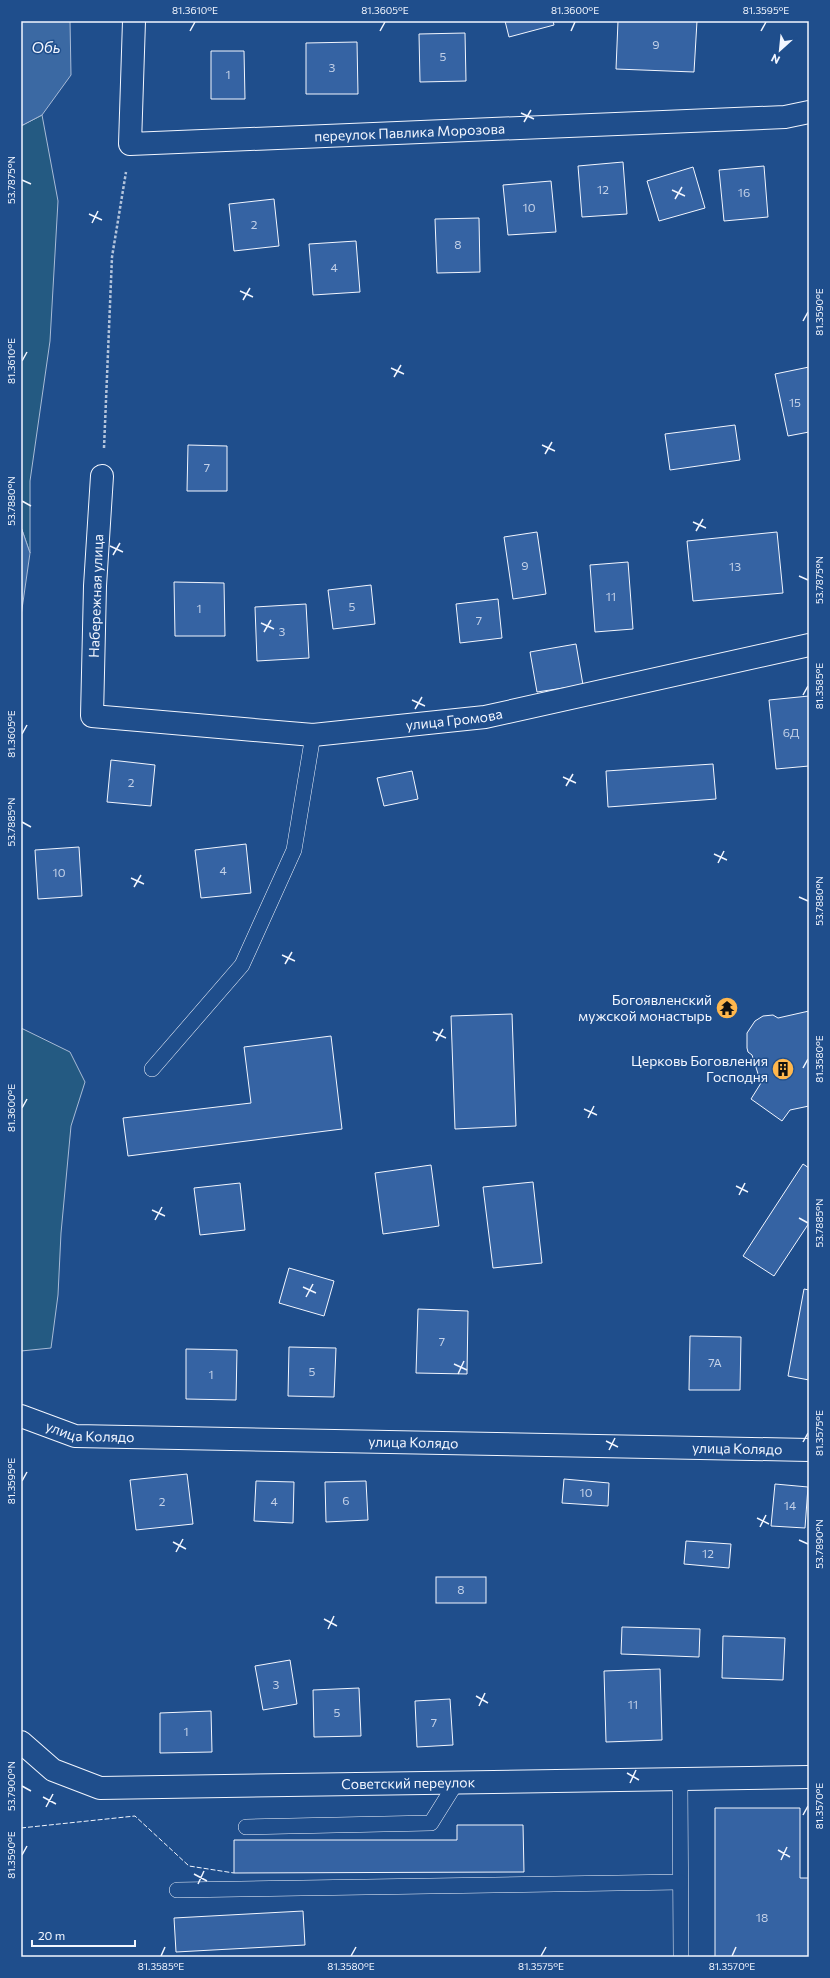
<svg xmlns="http://www.w3.org/2000/svg" width="830" height="1978" font-family="Commissioner,sans-serif">
  <style>
    .green { fill: #245a82; stroke: #a8bbd7 }
    .water { fill: #3b69a3; stroke: #a8bbd7 }
    .building { fill: #3563a3; stroke: #f2f6ff }
    .lines { fill: none; stroke-linecap: round; stroke-linejoin: round }
    .lane-casing { stroke: #f2f6ff; stroke-width: 16 }
    .street-casing { stroke: #f2f6ff; stroke-width: 24 }
    .path { stroke: #b3c4dc; stroke-width: 2.5; stroke-dasharray: 3 2; stroke-linecap: butt }
    .lane { stroke: #1f4e8c; stroke-width: 15 }
    .street { stroke: #1f4e8c; stroke-width: 22 }
    .fence { stroke: #f2f6ff; stroke-width: 1; stroke-dasharray: 5 2; stroke-linecap: butt }
    .ticks { fill: none; stroke: #f2f6ff; stroke-width: 1.5 }
    .labels { text-anchor: middle; stroke-width: 3; stroke-linejoin: round; paint-order: stroke }
    .number-label { font-size: 12px; fill: #c3d1e8 }
    .street-label { font-size: 14px; fill: #f2f6ff; stroke: #1f4e8c }
    .poi-label { font-size: 14px; fill: #f2f6ff; stroke: #1f4e8c; text-anchor: end }
    .water-label { font-size: 15px; font-style: italic; fill: #f2f6ff; stroke: #1f4e8c }
    .neatline { fill: none; stroke: #f2f6ff; stroke-width: 1.5 }
    .ticks-label { font-size: 10px; text-anchor: middle; fill: #f2f6ff }
  </style>
  <rect width="100%" height="100%" fill="#1f4e8c"/>
  <g class="green">
    <path d="M42 115 58 201 50 341 30 481V553L21 527V126Z"/>
    <path d="M21 1028 70 1052 85 1082 71 1126 61 1233 58 1295 51 1348 21 1351Z"/>
  </g>
  <g class="water">
    <path d="M21 21H70L71 75 42 115 21 126Z"/>
    <path d="M21 527 30 553 21 616Z"/>
  </g>
  <g class="building">
    <path d="M505 21H553L554 25 509 37Z"/>
    <path d="M618 21H697L694 72 616 69Z"/>
    <path d="M465 33 466 81 420 82 419 34Z"/>
    <path d="M357 42 358 94H306V43Z"/>
    <path d="M211 51H244L245 99H211Z"/>
    <path d="M623 162 627 214 582 217 578 166Z"/>
    <path d="M764 166 768 217 724 221 719 170Z"/>
    <path d="M693 167 705 208 659 221 647 181Z"/>
    <path d="M551 181 556 232 508 235 503 185Z"/>
    <path d="M274 199 279 246 234 251 229 204Z"/>
    <path d="M479 218 480 272 437 273 435 219Z"/>
    <path d="M356 241 360 292 313 295 309 244Z"/>
    <path d="M809 367V432L788 436 775 374Z"/>
    <path d="M735 425 740 460 670 470 665 434Z"/>
    <path d="M188 445 227 446V491H187Z"/>
    <path d="M537 532 546 594 513 599 504 537Z"/>
    <path d="M777 532 783 593 693 601 687 541Z"/>
    <path d="M628 562 633 629 595 632 590 565Z"/>
    <path d="M174 582 224 583 225 636H175Z"/>
    <path d="M371 585 375 624 333 629 328 590Z"/>
    <path d="M498 599 502 638 460 643 456 604Z"/>
    <path d="M306 604 309 658 257 661 255 607Z"/>
    <path d="M576 644 583 685 537 692 530 652Z"/>
    <path d="M809 696V766L776 769 769 700Z"/>
    <path d="M111 760 155 765 151 806 107 802Z"/>
    <path d="M713 764 716 799 608 807 606 771Z"/>
    <path d="M412 771 418 799 384 806 377 778Z"/>
    <path d="M246 844 251 893 201 898 195 850Z"/>
    <path d="M79 847 82 896 38 899 35 850Z"/>
    <path d="M809 1011V1106L790 1110 782 1121 751 1099 761 1083 752 1055 748 1052 747 1048V1033L755 1021 763 1016 773 1015 778 1018Z"/>
    <path d="M512 1014 516 1126 455 1129 451 1016Z"/>
    <path d="M331 1036 342 1129 128 1156 123 1118 251 1103 244 1047Z"/>
    <path d="M803 1164 809 1168V1223L774 1276 743 1256Z"/>
    <path d="M431 1165 439 1226 383 1234 375 1173Z"/>
    <path d="M533 1182 542 1263 493 1268 483 1187Z"/>
    <path d="M240 1183 245 1230 200 1235 194 1188Z"/>
    <path d="M289 1268 334 1281 324 1316 279 1303Z"/>
    <path d="M804 1289 809 1290V1380L788 1376Z"/>
    <path d="M418 1309 468 1311 467 1374 416 1373Z"/>
    <path d="M690 1336 741 1337 740 1390H689Z"/>
    <path d="M289 1347 336 1348 334 1397 288 1396Z"/>
    <path d="M186 1349 237 1350 236 1400 186 1399Z"/>
    <path d="M187 1474 193 1524 136 1530 130 1480Z"/>
    <path d="M564 1479 609 1483 608 1506 562 1503Z"/>
    <path d="M256 1481 294 1482 293 1523 254 1521Z"/>
    <path d="M366 1481 368 1520 326 1522 325 1482Z"/>
    <path d="M775 1484 808 1487 805 1528 771 1526Z"/>
    <path d="M686 1541 731 1544 729 1568 684 1564Z"/>
    <rect x="436" y="1577" width="50" height="26"/>
    <path d="M622 1627 700 1629 699 1657 621 1654Z"/>
    <path d="M723 1636 785 1638 783 1680 722 1678Z"/>
    <path d="M290 1660 297 1704 263 1710 255 1666Z"/>
    <path d="M660 1669 662 1740 606 1742 604 1671Z"/>
    <path d="M359 1688 361 1736 314 1737 313 1690Z"/>
    <path d="M450 1699 453 1745 417 1747 415 1701Z"/>
    <path d="M211 1711 212 1752 160 1753V1713Z"/>
    <path d="M715 1808H800V1878H809V1957H715Z"/>
    <path d="M457 1825H523L524 1872 234 1873V1840H457Z"/>
    <path d="M303 1911 305 1945 176 1952 174 1918Z"/>
  </g>
  <g class="lines">
    <g class="lane-casing">
      <g id="lane">
        <path d="M152 1069 242 965 294 850 313 735"/>
        <path d="M680 1780 681 1957"/>
        <path d="M246 1827 431 1823 456 1783"/>
        <path d="M177 1890 680 1882"/>
      </g>
    </g>
    <g class="street-casing">
      <g id="street">
        <path id="s1" d="M134 21 130 144 785 117 809 112"/>
        <path id="s2" d="M102 476 95 586 92 716 313 735 485 717 809 645"/>
        <path id="s3" d="M21 1416 75 1436 809 1450"/>
        <path id="s4" d="M21 1742 53 1770 100 1788 809 1777"/>
      </g>
    </g>
    <path class="path" d="M104 448 112 257 126 172"/>
    <use href="#lane" class="lane"/>
    <use href="#street" class="street"/>
    <path class="fence" d="M21 1828 135 1816 189 1866 234 1873"/>
  </g>
  <path class="ticks" d="M190 31 195 22M380 31 385 22M571 31 575 22M761 31 766 22M521 113 534 119M524 122 531 110M22 180 31 184M672 190 685 196M675 199 682 187M89 214 102 220M92 223 98 211M240 291 253 297M243 300 250 288M803 321 808 312M22 361 27 352M391 368 404 374M394 377 401 365M542 445 555 451M545 454 552 442M22 501 31 506M693 522 706 528M696 531 703 519M110 546 123 552M113 555 120 543M799 576 808 580M261 623 274 629M264 632 271 620M803 695 808 686M412 700 425 706M415 709 422 697M22 734 27 725M563 777 576 783M566 786 573 774M22 822 31 827M714 854 727 860M718 863 724 851M131 878 144 884M134 887 141 875M799 897 808 901M282 955 295 961M285 964 292 952M433 1032 446 1038M436 1041 443 1029M803 1068 808 1059M22 1108 27 1099M584 1109 597 1115M588 1118 594 1106M736 1186 748 1192M739 1195 745 1183M152 1210 165 1216M799 1218 808 1223M155 1220 162 1207M303 1287 316 1293M306 1297 313 1284M454 1364 467 1370M458 1374 464 1361M606 1441 618 1447M803 1442 808 1433M609 1450 615 1438M22 1481 27 1472M757 1518 769 1524M760 1527 766 1515M799 1540 808 1544M173 1542 186 1549M176 1552 183 1539M324 1619 337 1626M328 1629 334 1616M476 1696 488 1703M479 1706 485 1693M627 1773 639 1780M630 1783 636 1770M22 1786 31 1791M43 1797 56 1804M46 1807 53 1794M803 1815 808 1806M778 1850 790 1857M22 1855 27 1846M781 1860 787 1847M194 1874 207 1881M198 1884 204 1871M161 1956 165 1947M351 1956 356 1947M541 1956 546 1947M732 1956 736 1947"/>
  <defs>
    <g id="temple-disc" transform="scale(1.15)"><circle r="9.5" fill="#ffb74d" stroke="#1f4e8c"/><path d="M0-6L5-2H3V0L6.5 2.5H4V6H1.5V3h-3V6H-4V2.5H-6.5L-3 0V-2H-5Z" fill="#111"/></g>
    <g id="building-disc" transform="scale(1.15)"><circle r="9.5" fill="#ffb74d" stroke="#1f4e8c"/><path d="M-4-6H4V6H1V3H-1V6H-4ZM-2.5-4.3h1.7v1.8h-1.7ZM.8-4.3h1.7v1.8H.8ZM-2.5-1h1.7V.8h-1.7ZM.8-1h1.7V.8H.8Z" fill="#111"/></g>
  </defs>
  <g fill-rule="evenodd">
    <use href="#temple-disc" x="727" y="1008"/>
    <use href="#building-disc" x="783" y="1069"/>
  </g>
  <g class="labels">
    <g class="number-label">
      <text x="656" y="49">9</text>
      <text x="443" y="61">5</text>
      <text x="332" y="72">3</text>
      <text x="228" y="79">1</text>
      <text x="603" y="194">12</text>
      <text x="744" y="197">16</text>
      <text x="529" y="212">10</text>
      <text x="254" y="229">2</text>
      <text x="458" y="249">8</text>
      <text x="334" y="272">4</text>
      <text x="795" y="407">15</text>
      <text x="207" y="472">7</text>
      <text x="525" y="570">9</text>
      <text x="735" y="571">13</text>
      <text x="611" y="601">11</text>
      <text x="352" y="611">5</text>
      <text x="199" y="613">1</text>
      <text x="479" y="625">7</text>
      <text x="282" y="636">3</text>
      <text x="791" y="737">6Д</text>
      <text x="131" y="787">2</text>
      <text x="223" y="875">4</text>
      <text x="59" y="877">10</text>
      <text x="442" y="1346">7</text>
      <text x="715" y="1367">7А</text>
      <text x="312" y="1376">5</text>
      <text x="211" y="1379">1</text>
      <text x="586" y="1497">10</text>
      <text x="346" y="1505">6</text>
      <text x="162" y="1506">2</text>
      <text x="274" y="1506">4</text>
      <text x="790" y="1510">14</text>
      <text x="708" y="1558">12</text>
      <text x="461" y="1594">8</text>
      <text x="276" y="1689">3</text>
      <text x="633" y="1709">11</text>
      <text x="337" y="1717">5</text>
      <text x="434" y="1727">7</text>
      <text x="186" y="1736">1</text>
      <text x="762" y="1922">18</text>
    </g>
    <g class="street-label">
      <text dy="5" stroke="none"><textPath href="#s1" startOffset="403">переулок Павлика Морозова</textPath></text>
      <text transform="translate(96 596) rotate(-88)" y="5">Набережная улица</text>
      <text dy="5" stroke="none"><textPath href="#s2" startOffset="604">улица Громова</textPath></text>
      <text dy="5" stroke="none"><textPath href="#s3" startOffset="72">улица Колядо</textPath></text>
      <text dy="5" stroke="none"><textPath href="#s3" startOffset="396">улица Колядо</textPath></text>
      <text dy="5" stroke="none"><textPath href="#s3" startOffset="720">улица Колядо</textPath></text>
      <text dy="5" stroke="none"><textPath href="#s4" startOffset="401">Советский переулок</textPath></text>
    </g>
    <g class="poi-label">
      <text x="712" y="1005">Богоявленский<tspan x="712" dy="16">мужской монастырь</tspan></text>
      <text x="768" y="1066">Церковь Боговления<tspan x="768" dy="16">Господня</tspan></text>
    </g>
    <g class="water-label">
      <text x="46" y="53">Обь</text>
    </g>
  </g>
  <rect width="830" height="1978" fill="none" stroke="#1f4e8c" stroke-width="44"/>
  <g transform="translate(780 50) rotate(207)" stroke="#1f4e8c" stroke-width="3" paint-order="stroke">
  <path d="M0-3L7 15L0 10L-7 15Z" fill="#f2f6ff"/>
  <text y="-6" font-size="11" font-weight="bold" text-anchor="middle" fill="#f2f6ff">N</text>
  </g>
  <path d="M32 1940v6h103v-6" fill="none" stroke="#f2f6ff" stroke-width="2"/>
  <text x="38" y="1940" font-size="12" fill="#f2f6ff" stroke="#1f4e8c" stroke-width="3" paint-order="stroke">20 m</text>
  <rect x="22" y="22" width="786" height="1934" class="neatline"/>
  <g class="ticks-label">
    <text x="195" y="14">81.3610°E</text>
    <text x="385" y="14">81.3605°E</text>
    <text x="575" y="14">81.3600°E</text>
    <text x="766" y="14">81.3595°E</text>
    <text transform="translate(11 180) rotate(-90)" y="4">53.7875°N</text>
    <text transform="translate(819 312) rotate(-90)" y="4">81.3590°E</text>
    <text transform="translate(11 361) rotate(-90)" y="4">81.3610°E</text>
    <text transform="translate(11 501) rotate(-90)" y="4">53.7880°N</text>
    <text transform="translate(819 580) rotate(-90)" y="4">53.7875°N</text>
    <text transform="translate(819 686) rotate(-90)" y="4">81.3585°E</text>
    <text transform="translate(11 734) rotate(-90)" y="4">81.3605°E</text>
    <text transform="translate(11 822) rotate(-90)" y="4">53.7885°N</text>
    <text transform="translate(819 901) rotate(-90)" y="4">53.7880°N</text>
    <text transform="translate(819 1059) rotate(-90)" y="4">81.3580°E</text>
    <text transform="translate(11 1108) rotate(-90)" y="4">81.3600°E</text>
    <text transform="translate(819 1223) rotate(-90)" y="4">53.7885°N</text>
    <text transform="translate(819 1433) rotate(-90)" y="4">81.3575°E</text>
    <text transform="translate(11 1481) rotate(-90)" y="4">81.3595°E</text>
    <text transform="translate(819 1544) rotate(-90)" y="4">53.7890°N</text>
    <text transform="translate(11 1786) rotate(-90)" y="4">53.7900°N</text>
    <text transform="translate(819 1806) rotate(-90)" y="4">81.3570°E</text>
    <text transform="translate(11 1855) rotate(-90)" y="4">81.3590°E</text>
    <text x="161" y="1970">81.3585°E</text>
    <text x="351" y="1970">81.3580°E</text>
    <text x="541" y="1970">81.3575°E</text>
    <text x="732" y="1970">81.3570°E</text>
  </g>
</svg>
